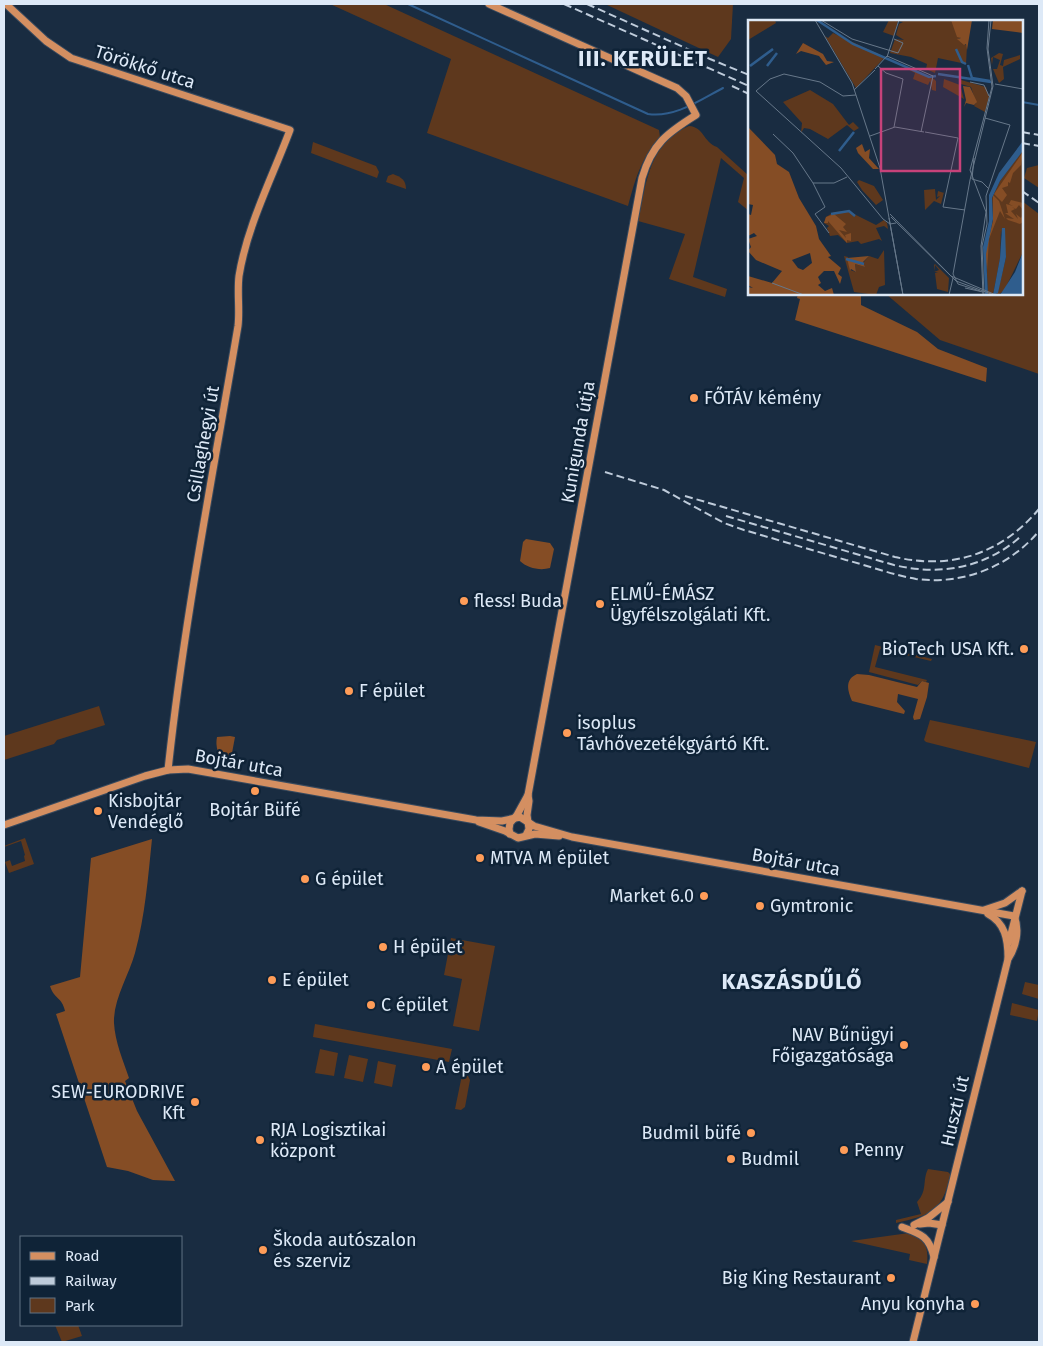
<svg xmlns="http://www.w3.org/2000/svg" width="1043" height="1346" font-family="'Fira Sans',sans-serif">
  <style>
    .green { fill: #5e381d }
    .forest { fill: #854d25 }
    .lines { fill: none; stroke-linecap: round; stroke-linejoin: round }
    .stream { stroke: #2f5d8d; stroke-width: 2 }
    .secondary-casing { stroke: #384a5e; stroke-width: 9 }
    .secondary { stroke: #d48f61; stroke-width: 7 }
    .rail { stroke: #becbda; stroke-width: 2; stroke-dasharray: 8 4; stroke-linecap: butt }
    .poi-dot { fill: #fe9c58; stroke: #0f2337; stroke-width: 2 }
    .labels { text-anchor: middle; stroke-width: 5; stroke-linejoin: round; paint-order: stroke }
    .street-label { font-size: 18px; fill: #dde9f7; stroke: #0f2337 }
    .poi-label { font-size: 18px; fill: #dde9f7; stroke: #0f2337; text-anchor: start }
    .district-label { font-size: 22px; font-weight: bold; letter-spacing: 1px; fill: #dde9f7; stroke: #0f2337 }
    .inset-river { fill: none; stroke: #2f5d8d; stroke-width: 2.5 }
    .inset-road { fill: none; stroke: #67788a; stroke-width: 1 }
    .view { fill: #c7427a; fill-opacity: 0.15; stroke: #c7427a; stroke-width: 2.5 }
    .inset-edge { fill: none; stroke: #dde9f7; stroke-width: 2.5 }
  </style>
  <rect width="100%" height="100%" fill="#192c41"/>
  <g class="green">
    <path d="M330 4H384L659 130 660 137C640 161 636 177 628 206L427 133 451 59Z"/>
    <path d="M605 4H733L731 39 718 57Z"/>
    <path d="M689 126C704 127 703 142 717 147L749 176V211L738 202 744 178 721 158 693 277 727 289 725 297 669 279 685 234 638 221C646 184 649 142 689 126Z"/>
    <path d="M313 142 376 166 379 172 377 178 311 153Z"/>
    <path d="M1039 165V188L1024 178 1027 168Z"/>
    <path d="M393 174C401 177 406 180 406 189L386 182 388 176Z"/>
    <path d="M1022 201 1039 214V374L940 340 886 294H1022Z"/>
    <path d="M875 645 932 659 931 661 880 649 875 667 927 680 926 682 922 681 918 685 869 672Z"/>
    <path d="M99 706 105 725 57 740 54 744 4 760V736Z"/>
    <path d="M930 720 1036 742 1029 768 926 742 924 740Z"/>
    <path d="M25 838 34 864 9 873 5 862 10 860 12 866 25 861 24 856 25 855 21 841 4 847V846Z"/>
    <path d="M451 938 495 946 479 1031 453 1026 462 979 444 975Z"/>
    <path d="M1025 982 1039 985V999L1022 994Z"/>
    <path d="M1012 1003 1039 1010 1037 1021 1010 1015Z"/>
    <path d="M315 1024 452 1049 449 1062 313 1037Z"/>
    <path d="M320 1049 338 1053 334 1076 315 1073Z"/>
    <path d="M349 1055 368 1059 363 1082 344 1078Z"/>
    <path d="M378 1061 396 1065 392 1087 374 1083Z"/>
    <path d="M462 1075 468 1076 470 1080 465 1107 461 1110 455 1109Z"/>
    <path d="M928 1169 948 1172 950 1174V1177C941 1213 930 1215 896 1223V1220L921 1214 917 1202C928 1190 922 1181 928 1169Z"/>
    <path d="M909 1233C925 1236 929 1249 927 1264L909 1260 910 1254 851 1241Z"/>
    <path d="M55 1325H78L82 1336 62 1342Z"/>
  </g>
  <g class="forest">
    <path d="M798 294H861V305L917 332 938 349 987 368 986 382 795 320 800 299 797 298Z"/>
    <path d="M526 539 550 543 554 549 550 568C540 571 527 568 520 561L523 542Z"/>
    <path d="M857 674 869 675 917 687 922 681 929 683 927 697 920 719 914 720 913 717 918 699 898 694 897 702 905 711 904 714 852 701C848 691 844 680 857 674Z"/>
    <path d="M230 736 235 737 230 764H226C218 757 215 746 217 737Z"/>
    <path d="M152 839C148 878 145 916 135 953 129 975 113 1000 114 1023 115 1042 123 1060 129 1078L125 1081 137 1111 175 1181 153 1180 128 1171 107 1167 56 1014 65 1011C62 997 54 999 50 986L80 977 91 858Z"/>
  </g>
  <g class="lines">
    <g class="stream">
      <path d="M408 4 648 114C675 118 700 100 723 88"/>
      <path d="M1022 102 1039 105"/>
    </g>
    <g class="secondary-casing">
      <g id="secondary">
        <path d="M6 4 46 41 71 58 290 130C272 178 247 226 239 276 237 293 240 310 238 326 213 474 184 621 168 770"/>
        <path d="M489 4 677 88 686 96 696 115C667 133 652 144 642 178L528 795 529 801 527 815 529 829 526 835"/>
        <path d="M479 822 505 831 518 838 535 834 559 836"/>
        <path d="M4 825 145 776 168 770 188 769 476 820 502 821 520 817 534 826 572 837 1014 916"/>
        <path d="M510 834 509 829 510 823 517 815 528 795"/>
        <path d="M984 910 1005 903 1022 891"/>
        <path d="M988 914C1005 923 1008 939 1008 958"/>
        <path d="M1009 942 1022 891"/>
        <path d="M920 1224 929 1223 942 1225"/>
        <path d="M914 1225 928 1218 948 1202"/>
        <path d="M902 1227C921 1234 929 1236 934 1257"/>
        <path d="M913 1342 1008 959C1016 947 1020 930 1014 916"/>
      </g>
    </g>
    <use href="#secondary" class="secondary"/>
    <g class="rail">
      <path d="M564 4 749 86"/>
      <path d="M587 4 710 59 749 75"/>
      <path d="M732 86 749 94"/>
      <path d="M1022 132 1039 135"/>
      <path d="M1022 143 1039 146"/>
      <path d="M1022 191 1039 203"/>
      <path d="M605 472 664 490 724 523 744 530C778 540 812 550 846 560 869 566 893 575 916 579 963 585 1009 567 1039 531"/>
      <path d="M685 496 895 557C952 570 1001 554 1039 509"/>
      <path d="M726 516 894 565C939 576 985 568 1020 537"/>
    </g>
  </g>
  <g class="poi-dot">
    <circle cx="694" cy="398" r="5"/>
    <circle cx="464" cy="601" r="5"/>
    <circle cx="600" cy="604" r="5"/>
    <circle cx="1024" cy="649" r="5"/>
    <circle cx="349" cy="691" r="5"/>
    <circle cx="567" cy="733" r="5"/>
    <circle cx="255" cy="791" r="5"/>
    <circle cx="98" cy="811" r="5"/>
    <circle cx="480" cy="858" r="5"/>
    <circle cx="305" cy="879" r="5"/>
    <circle cx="704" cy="896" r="5"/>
    <circle cx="760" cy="906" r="5"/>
    <circle cx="383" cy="947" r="5"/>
    <circle cx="272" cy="980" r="5"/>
    <circle cx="371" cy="1005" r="5"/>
    <circle cx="904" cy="1045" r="5"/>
    <circle cx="426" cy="1067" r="5"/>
    <circle cx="195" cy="1102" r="5"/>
    <circle cx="751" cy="1133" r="5"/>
    <circle cx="260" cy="1140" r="5"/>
    <circle cx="844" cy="1150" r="5"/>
    <circle cx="731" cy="1159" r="5"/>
    <circle cx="263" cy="1250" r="5"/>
    <circle cx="891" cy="1278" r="5"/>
    <circle cx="975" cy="1304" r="5"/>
  </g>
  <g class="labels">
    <g class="street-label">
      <text transform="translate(145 67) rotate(18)" y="6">Törökkő utca</text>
      <text transform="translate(578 442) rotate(-80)" y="6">Kunigunda útja</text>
      <text transform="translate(203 444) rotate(-80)" y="6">Csillaghegyi út</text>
      <text transform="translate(239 763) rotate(10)" y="6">Bojtár utca</text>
      <text transform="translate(796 862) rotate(10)" y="6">Bojtár utca</text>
      <text transform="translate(955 1111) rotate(-77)" y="6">Huszti út</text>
    </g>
    <g class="poi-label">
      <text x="704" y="404">FŐTÁV kémény</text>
      <text x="610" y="600">ELMŰ-ÉMÁSZ<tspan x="610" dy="21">Ügyfélszolgálati Kft.</tspan></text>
      <text x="474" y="607">fless! Buda</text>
      <text x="1014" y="655" text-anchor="end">BioTech USA Kft.</text>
      <text x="359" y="697">F épület</text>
      <text x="577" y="729">isoplus<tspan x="577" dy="21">Távhővezetékgyártó Kft.</tspan></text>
      <text x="108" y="807">Kisbojtár<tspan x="108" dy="21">Vendéglő</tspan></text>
      <text x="255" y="816" text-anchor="middle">Bojtár Büfé</text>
      <text x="490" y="864">MTVA M épület</text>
      <text x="315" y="885">G épület</text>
      <text x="694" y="902" text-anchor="end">Market 6.0</text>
      <text x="770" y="912">Gymtronic</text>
      <text x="393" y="953">H épület</text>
      <text x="282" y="986">E épület</text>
      <text x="381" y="1011">C épület</text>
      <text x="894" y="1041" text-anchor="end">NAV Bűnügyi<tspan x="894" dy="21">Főigazgatósága</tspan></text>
      <text x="436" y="1073">A épület</text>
      <text x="185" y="1098" text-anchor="end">SEW-EURODRIVE<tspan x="185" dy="21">Kft</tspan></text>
      <text x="270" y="1136">RJA Logisztikai<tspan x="270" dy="21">központ</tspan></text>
      <text x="741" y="1139" text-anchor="end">Budmil büfé</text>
      <text x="854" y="1156">Penny</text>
      <text x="741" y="1165">Budmil</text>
      <text x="273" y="1246">Škoda autószalon<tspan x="273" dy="21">és szerviz</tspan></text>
      <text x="881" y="1284" text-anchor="end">Big King Restaurant</text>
      <text x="965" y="1310" text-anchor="end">Anyu konyha</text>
    </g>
    <g class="district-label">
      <text x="643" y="66">III. KERÜLET</text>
      <text x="792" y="989">KASZÁSDŰLŐ</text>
    </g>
  </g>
  <g transform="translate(748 20)">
    <rect width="275" height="275" fill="#192c41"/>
    <path d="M0 0H27L28 3 0 20ZM141 0H213L222 6 220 12 210 19 219 26 218 44 190 38 187 53 178 49 179 44 163 37 142 33 147 19 156 20 148 15 151 4 155 2 150 1 146 16 135 12ZM85 13 137 37 108 68 77 16 80 18ZM251 33 255 34 252 45 255 46 256 40 272 35V39L255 47 256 59 251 63 245 49H249L252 40 245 37 244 45 243 38ZM140 39 186 59 193 66 188 61V71L184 70 182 61 180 65 165 59 167 53ZM196 59 212 65 216 79 195 67ZM213 60 238 67 241 77 237 92 226 86 228 83 223 67 213 64 211 62ZM62 70 85 84 101 105 105 102 111 108 106 111 99 105 80 119 62 109 56 108 53 113 54 103 35 82ZM275 130V232L256 271 249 275 258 237 253 210 252 239 245 275H240L238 234 245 200 244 178 252 161ZM111 160 126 166 135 180 128 185 114 170 109 162ZM197 168 193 184 186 181 177 190 176 170 187 169 188 180 192 176 189 177 190 171 196 173ZM100 191 128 205 136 200 139 203 140 209 136 206 128 208 134 221 131 219 113 224 110 221 99 223 90 215 82 216 79 208 81 206 76 203 78 197 86 192ZM136 230 137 265 131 267 128 275 106 272 96 236 100 237 102 250 108 252 107 244 117 247 115 243 121 236 130 239ZM187 244 201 258 200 272 189 269 187 253 190 252H186L191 250 187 245 186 251V245Z" fill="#5e381d"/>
    <path d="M203 0H224L219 30 218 24 216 25 209 19 213 18 209 17ZM245 0 275 1V13L244 9ZM55 23 75 34 79 41 86 42 78 45 71 36 53 31 48 34ZM215 66 222 67 229 82 226 85 218 83 216 87 218 80ZM0 107 27 135 29 144 41 152 51 178 68 206 71 219 83 236 80 237 93 248 90 254 94 257 92 264 86 251H76L70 257 73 263 70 265 77 271 84 268 86 275H0V267L5 268 0 265V256L24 263 34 251 8 240 0 231 3 227 0 219 9 216 6 213 0 216V194L3 195 5 185 0 184ZM62 233 64 243 55 250 50 248 44 240ZM114 124 117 132 122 129 121 138 131 149H125L110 133 108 128ZM275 132 273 145 265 153 262 163 260 162V166L254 168 259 175 254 182 246 174ZM245 175 251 181 257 199 252 191 241 219 239 251 237 233 245 201ZM263 180 275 183V190L271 185 268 189 264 187 267 189 263 191 270 199 268 194 273 198 275 194V202L272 204 260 200 258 198 266 199 257 193H260L258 184 265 186 261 184ZM86 194 98 204 95 207 99 212 91 210 98 218 97 215 103 213V221L99 220V223L80 201V203H76L78 197ZM121 236 115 242 117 247 107 244 108 252 103 249 102 251 99 238Z" fill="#854d25" fill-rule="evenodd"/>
    <path d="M275 121 274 132 252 161 244 178 245 199 238 234 240 275H237L235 227 241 201V175L251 153ZM254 208H257L258 237 250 273 245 275 252 238ZM275 232V274L252 275 267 252Z" fill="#2f5d8d"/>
    <path class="inset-river" d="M69 0 105 24 181 57 188 56M208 29 214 42 218 44M220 45 224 58 242 61M2 46 25 29M19 46 29 33M190 54 243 62M91 131 106 112M83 194 101 191 107 196M98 239 116 244"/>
    <path class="inset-road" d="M67 0 104 63 132 148 155 275M73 0 104 19 150 33 155 23 146 19M139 37 151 0M130 46 138 53 155 59 146 107M127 49 139 36 185 56 173 112M222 62 236 65 241 76M247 64 275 69M106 70 127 50M108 75 95 76 72 62 36 54 22 59 8 71 93 148 135 199 142 204 148 203M177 112 210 118M25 114 45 133 65 163 77 187 67 194 81 213M122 116 147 107 176 112M210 118 195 187 217 190M226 138 224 159 234 162 240 168M65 163H86L99 157M142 194 203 256 248 275M143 197 208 261 246 275M141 198 155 275M24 263 56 275M217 268 235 272M232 271 210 264 205 254 222 160 245 66 240 29 243 0M201 275 205 258M235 275 233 226 238 192 222 150 244 67 239 28 241 0M236 275 234 226 239 204 238 176 262 105 237 98"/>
    <path class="view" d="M133 49H212V151H133Z"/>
    <rect width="275" height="275" class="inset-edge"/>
  </g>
  <rect width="1043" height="1346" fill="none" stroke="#dde9f7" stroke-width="10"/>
  <rect x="20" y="1236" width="162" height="90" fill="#0f2337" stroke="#617284"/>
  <rect x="30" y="1252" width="25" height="8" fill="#d48f61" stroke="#617284"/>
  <text x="65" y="1261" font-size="15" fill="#dde9f7">Road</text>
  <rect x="30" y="1277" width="25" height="8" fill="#becbda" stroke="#617284"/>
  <text x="65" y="1286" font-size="15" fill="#dde9f7">Railway</text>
  <rect x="30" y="1298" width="25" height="15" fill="#5e381d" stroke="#617284"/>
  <text x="65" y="1311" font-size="15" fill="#dde9f7">Park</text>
</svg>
